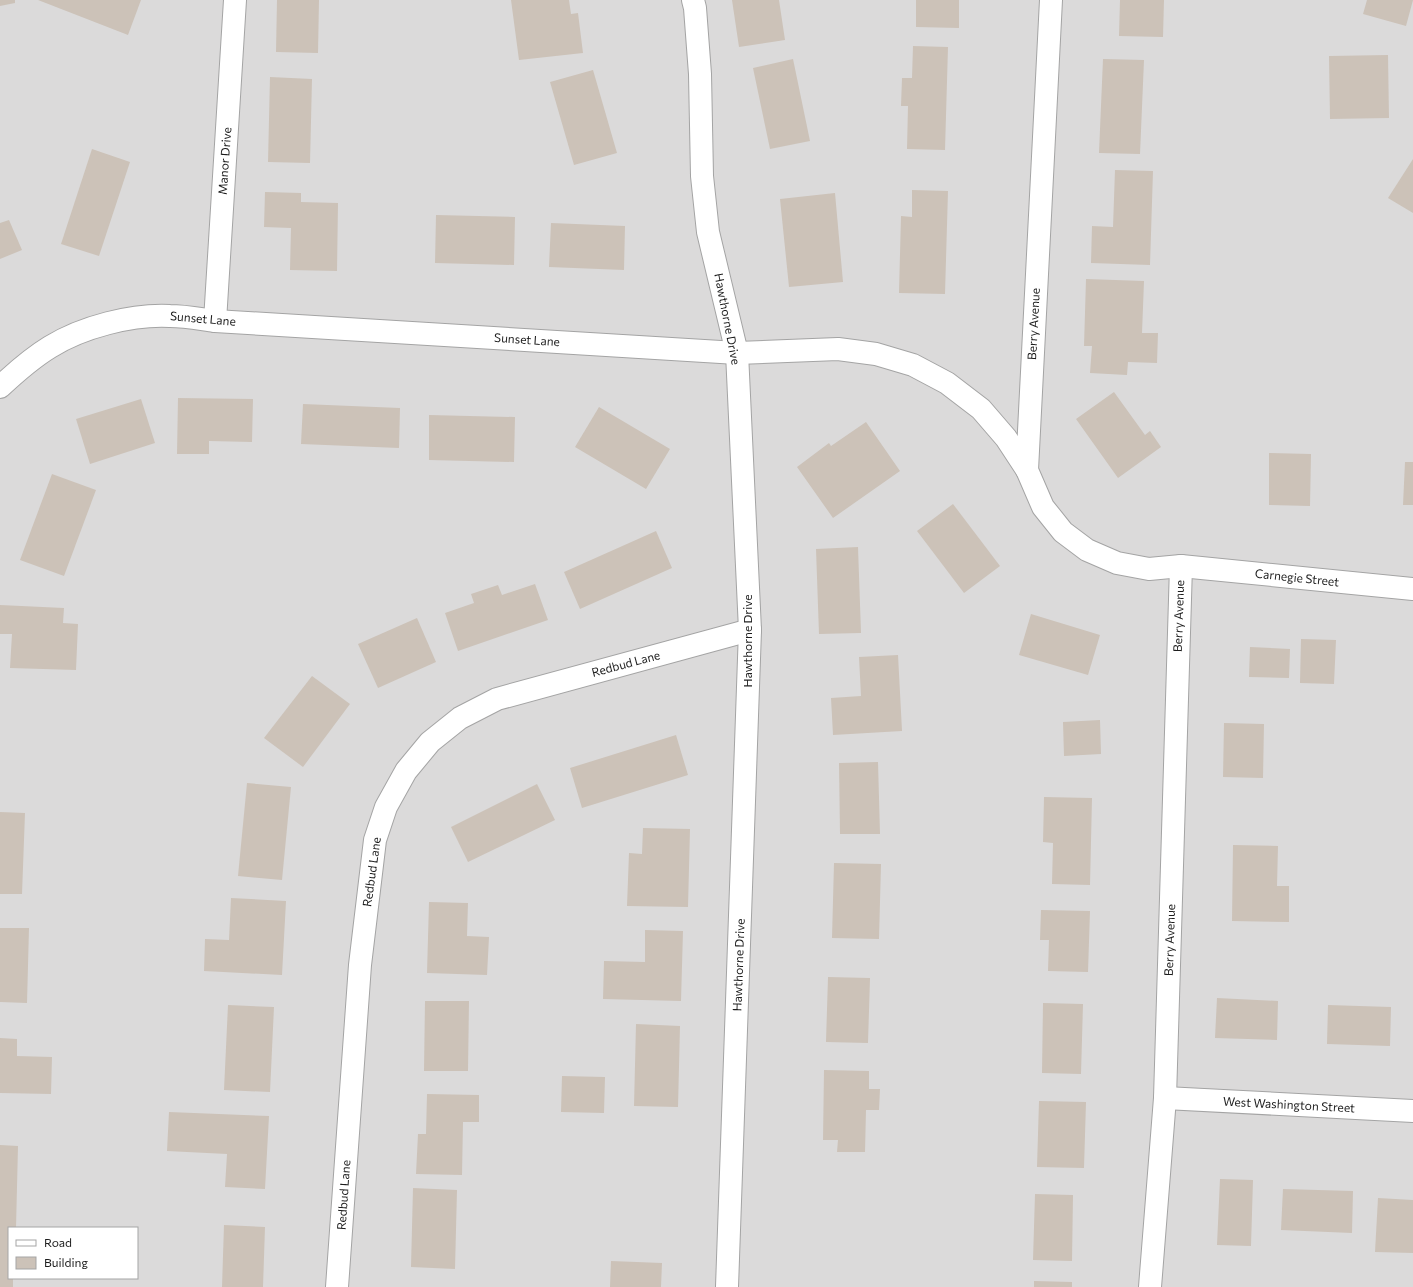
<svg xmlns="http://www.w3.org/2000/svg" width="1413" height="1287" font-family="Commissioner,sans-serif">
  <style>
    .residential { fill: #dbdada; fill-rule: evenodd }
    .building { fill: #ccc2b8 }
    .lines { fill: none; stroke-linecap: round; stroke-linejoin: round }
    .minor-casing { stroke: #a4a4a4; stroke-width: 24 }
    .minor { stroke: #fff; stroke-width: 22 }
    .labels { text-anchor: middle; stroke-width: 3; stroke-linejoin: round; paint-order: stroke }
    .street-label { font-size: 12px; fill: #1d1d1d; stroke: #fff }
  </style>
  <rect width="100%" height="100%" fill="#efece2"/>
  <path class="residential" d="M0 0H1413V1287H0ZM9 1228H137V1278H9Z"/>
  <g class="building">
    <path d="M0 0H15V3L0 6Z"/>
    <path d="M38 0H141L128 35Z"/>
    <path d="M277 0H319L318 53 276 52Z"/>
    <path d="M511 0H569L571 14 578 13 583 53 519 60Z"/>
    <path d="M732 0H779L785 40 739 47Z"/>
    <path d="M916 0H959V28L916 27Z"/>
    <path d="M1120 0H1164L1163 37 1119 36Z"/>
    <path d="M1367 0H1413L1406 26 1363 14Z"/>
    <path d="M913 46 948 47 945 150 907 149 908 106H901L902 78H912Z"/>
    <path d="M1388 55 1389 118 1330 119 1329 56Z"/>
    <path d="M793 59 810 141 770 149 753 68Z"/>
    <path d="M1103 59 1144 60 1140 154 1099 153Z"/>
    <path d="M593 70 617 153 574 165 550 82Z"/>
    <path d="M270 77 312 79 310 163 268 162Z"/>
    <path d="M92 149 130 162 99 256 61 244Z"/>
    <path d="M1413 159V213L1388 198Z"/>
    <path d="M1115 170 1153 171 1150 265 1091 263 1092 226 1113 227Z"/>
    <path d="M912 190 948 191 945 294 899 293 901 216 912 217Z"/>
    <path d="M265 192 301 193V202L338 203 337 271 290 270 291 228 264 227Z"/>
    <path d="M835 193 843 282 789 287 780 199Z"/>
    <path d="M436 215 515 217 514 265 435 263Z"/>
    <path d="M9 220 22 250 0 259V223Z"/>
    <path d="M551 223 625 226 624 270 549 267Z"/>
    <path d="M1086 279 1144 281 1142 333H1158L1157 363 1128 362 1127 375 1090 373 1092 346H1084Z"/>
    <path d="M1114 392 1145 435 1150 431 1161 447 1118 478 1076 419Z"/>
    <path d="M178 398 253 399 252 442 209 441V454H177Z"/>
    <path d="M141 399 155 443 90 464 76 419Z"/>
    <path d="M303 404 400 408 399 448 301 444Z"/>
    <path d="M599 407 670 449 646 489 575 447Z"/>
    <path d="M429 415 515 417 514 462 429 460Z"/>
    <path d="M866 422 900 471 833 518 797 467 829 443 831 446Z"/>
    <path d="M1269 453 1311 454 1310 506 1269 505Z"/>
    <path d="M1405 462H1413V505H1403Z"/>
    <path d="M52 474 96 490 64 576 20 560Z"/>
    <path d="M953 504 1000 566 964 593 917 531Z"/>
    <path d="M656 531 672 568 580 609 564 572Z"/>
    <path d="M858 547 861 633 819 634 816 549Z"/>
    <path d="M535 584 548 620 458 651 445 613 474 603 471 594 498 585 502 595Z"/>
    <path d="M0 605 64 608 63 623 78 624 76 670 10 668 12 634H0Z"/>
    <path d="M1031 614 1100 635 1088 675 1019 655Z"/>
    <path d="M417 618 436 662 378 688 358 644Z"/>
    <path d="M1301 639 1336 640 1334 684 1300 683Z"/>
    <path d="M1250 647 1290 649 1289 678 1249 677Z"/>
    <path d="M898 655 902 731 833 735 831 698 861 696 859 657Z"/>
    <path d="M312 676 350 704 303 767 264 738Z"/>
    <path d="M1100 720 1101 754 1064 756 1063 722Z"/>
    <path d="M1224 723 1264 724 1263 778 1223 777Z"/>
    <path d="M676 735 688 775 582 808 570 768Z"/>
    <path d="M878 762 880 834H840L839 763Z"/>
    <path d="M247 783 291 787 282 880 238 876Z"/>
    <path d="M537 784 555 820 468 862 451 827Z"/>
    <path d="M1044 797 1092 798 1090 885 1052 884 1053 843 1043 842Z"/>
    <path d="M0 812 25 813 22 894H0Z"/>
    <path d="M643 828 690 829 688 907 627 906 629 853 642 854Z"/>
    <path d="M1233 845 1278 846 1277 886H1289V922L1232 921Z"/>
    <path d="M834 863 881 864 879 939 832 938Z"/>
    <path d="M231 898 286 901 282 975 204 971 205 939 229 940Z"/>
    <path d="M429 902 468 903 467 936 489 937 487 975 427 973Z"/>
    <path d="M1041 910 1090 911 1088 972 1048 971 1049 940H1040Z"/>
    <path d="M0 928H29L27 1003 0 1002Z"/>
    <path d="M645 930 683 931 681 1001 603 999 604 961 645 962Z"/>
    <path d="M828 977 870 978 868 1043 826 1042Z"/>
    <path d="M1217 998 1278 1001 1277 1040 1215 1038Z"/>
    <path d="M425 1001H469L468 1071H424Z"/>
    <path d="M1043 1003 1083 1004 1081 1074 1042 1073Z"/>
    <path d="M228 1005 274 1007 270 1092 224 1090Z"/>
    <path d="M1328 1005 1391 1007 1390 1046 1327 1044Z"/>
    <path d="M636 1024 680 1026 678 1107 634 1106Z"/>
    <path d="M0 1038 17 1039V1056L52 1057 51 1094 0 1093Z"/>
    <path d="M824 1070 869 1071V1089H880L879 1110H866L865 1152H837L838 1140H823Z"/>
    <path d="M562 1076 605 1077 604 1113 561 1112Z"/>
    <path d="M427 1094 479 1095V1122H463L462 1175 416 1174 418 1134H426Z"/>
    <path d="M1039 1101 1086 1102 1084 1168 1037 1167Z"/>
    <path d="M169 1112 269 1116 265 1189 225 1187 227 1154 167 1151Z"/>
    <path d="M0 1145 18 1146 16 1228H9V1278H13V1287H0Z"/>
    <path d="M1220 1179 1253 1180 1251 1246 1217 1245Z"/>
    <path d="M413 1188 457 1190 455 1269 411 1267Z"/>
    <path d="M1283 1189 1353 1191 1352 1233 1281 1230Z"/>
    <path d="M1035 1194 1073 1195 1072 1261 1033 1260Z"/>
    <path d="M1378 1198 1413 1200V1253L1375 1252Z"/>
    <path d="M224 1225 265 1227 263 1287H222Z"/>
    <path d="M611 1261 662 1263 661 1287H610Z"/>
    <path d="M1034 1281 1072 1282V1287H1034Z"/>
  </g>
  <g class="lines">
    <g class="minor-casing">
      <g id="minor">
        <path d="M693 0 695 8 700 74 702 176 708 232 737 353 750 630 727 1287"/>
        <path d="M1051 0 1027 470 1043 507 1063 532 1087 550 1117 563 1149 569 1181 566 1413 589"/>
        <path d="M215 321 235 0"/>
        <path d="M0 387C16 372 32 358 50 347 82 327 132 314 170 316 185 316 200 319 215 321L737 353 838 349 876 354 913 365 947 383 981 409 1006 438 1027 470"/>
        <path d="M1165 1098 1413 1111"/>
        <path d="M337 1287 360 965 375 840 386 807 406 771 430 742 460 718 497 699 750 630"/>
        <path d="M1150 1287 1165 1098 1181 566"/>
      </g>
    </g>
    <use href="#minor" class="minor"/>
  </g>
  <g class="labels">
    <g class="street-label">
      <text transform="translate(225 161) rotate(-86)" y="4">Manor Drive</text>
      <text transform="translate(203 319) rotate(5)" y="4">Sunset Lane</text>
      <text transform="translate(727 319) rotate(79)" y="4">Hawthorne Drive</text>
      <text transform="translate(1034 324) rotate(-87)" y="4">Berry Avenue</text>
      <text transform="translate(527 340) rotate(4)" y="4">Sunset Lane</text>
      <text transform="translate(1297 578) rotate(6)" y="4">Carnegie Street</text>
      <text transform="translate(1179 616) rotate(-88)" y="4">Berry Avenue</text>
      <text transform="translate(748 641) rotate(-90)" y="4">Hawthorne Drive</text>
      <text transform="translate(626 664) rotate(-15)" y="4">Redbud Lane</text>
      <text transform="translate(372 872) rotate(-82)" y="4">Redbud Lane</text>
      <text transform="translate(1170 940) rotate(-88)" y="4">Berry Avenue</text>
      <text transform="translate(739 965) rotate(-88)" y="4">Hawthorne Drive</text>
      <text transform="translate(1289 1105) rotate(3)" y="4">West Washington Street</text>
      <text transform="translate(344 1195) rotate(-86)" y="4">Redbud Lane</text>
    </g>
  </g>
  <rect x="8" y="1227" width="130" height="52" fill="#ffffff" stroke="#a5a5a5"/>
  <rect x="16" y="1240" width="20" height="6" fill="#ffffff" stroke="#a5a5a5"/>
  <text x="44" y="1247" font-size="12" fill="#1d1d1d">Road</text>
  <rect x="16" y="1257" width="20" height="12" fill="#ccc2b8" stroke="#a5a5a5"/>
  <text x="44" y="1267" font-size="12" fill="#1d1d1d">Building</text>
</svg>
